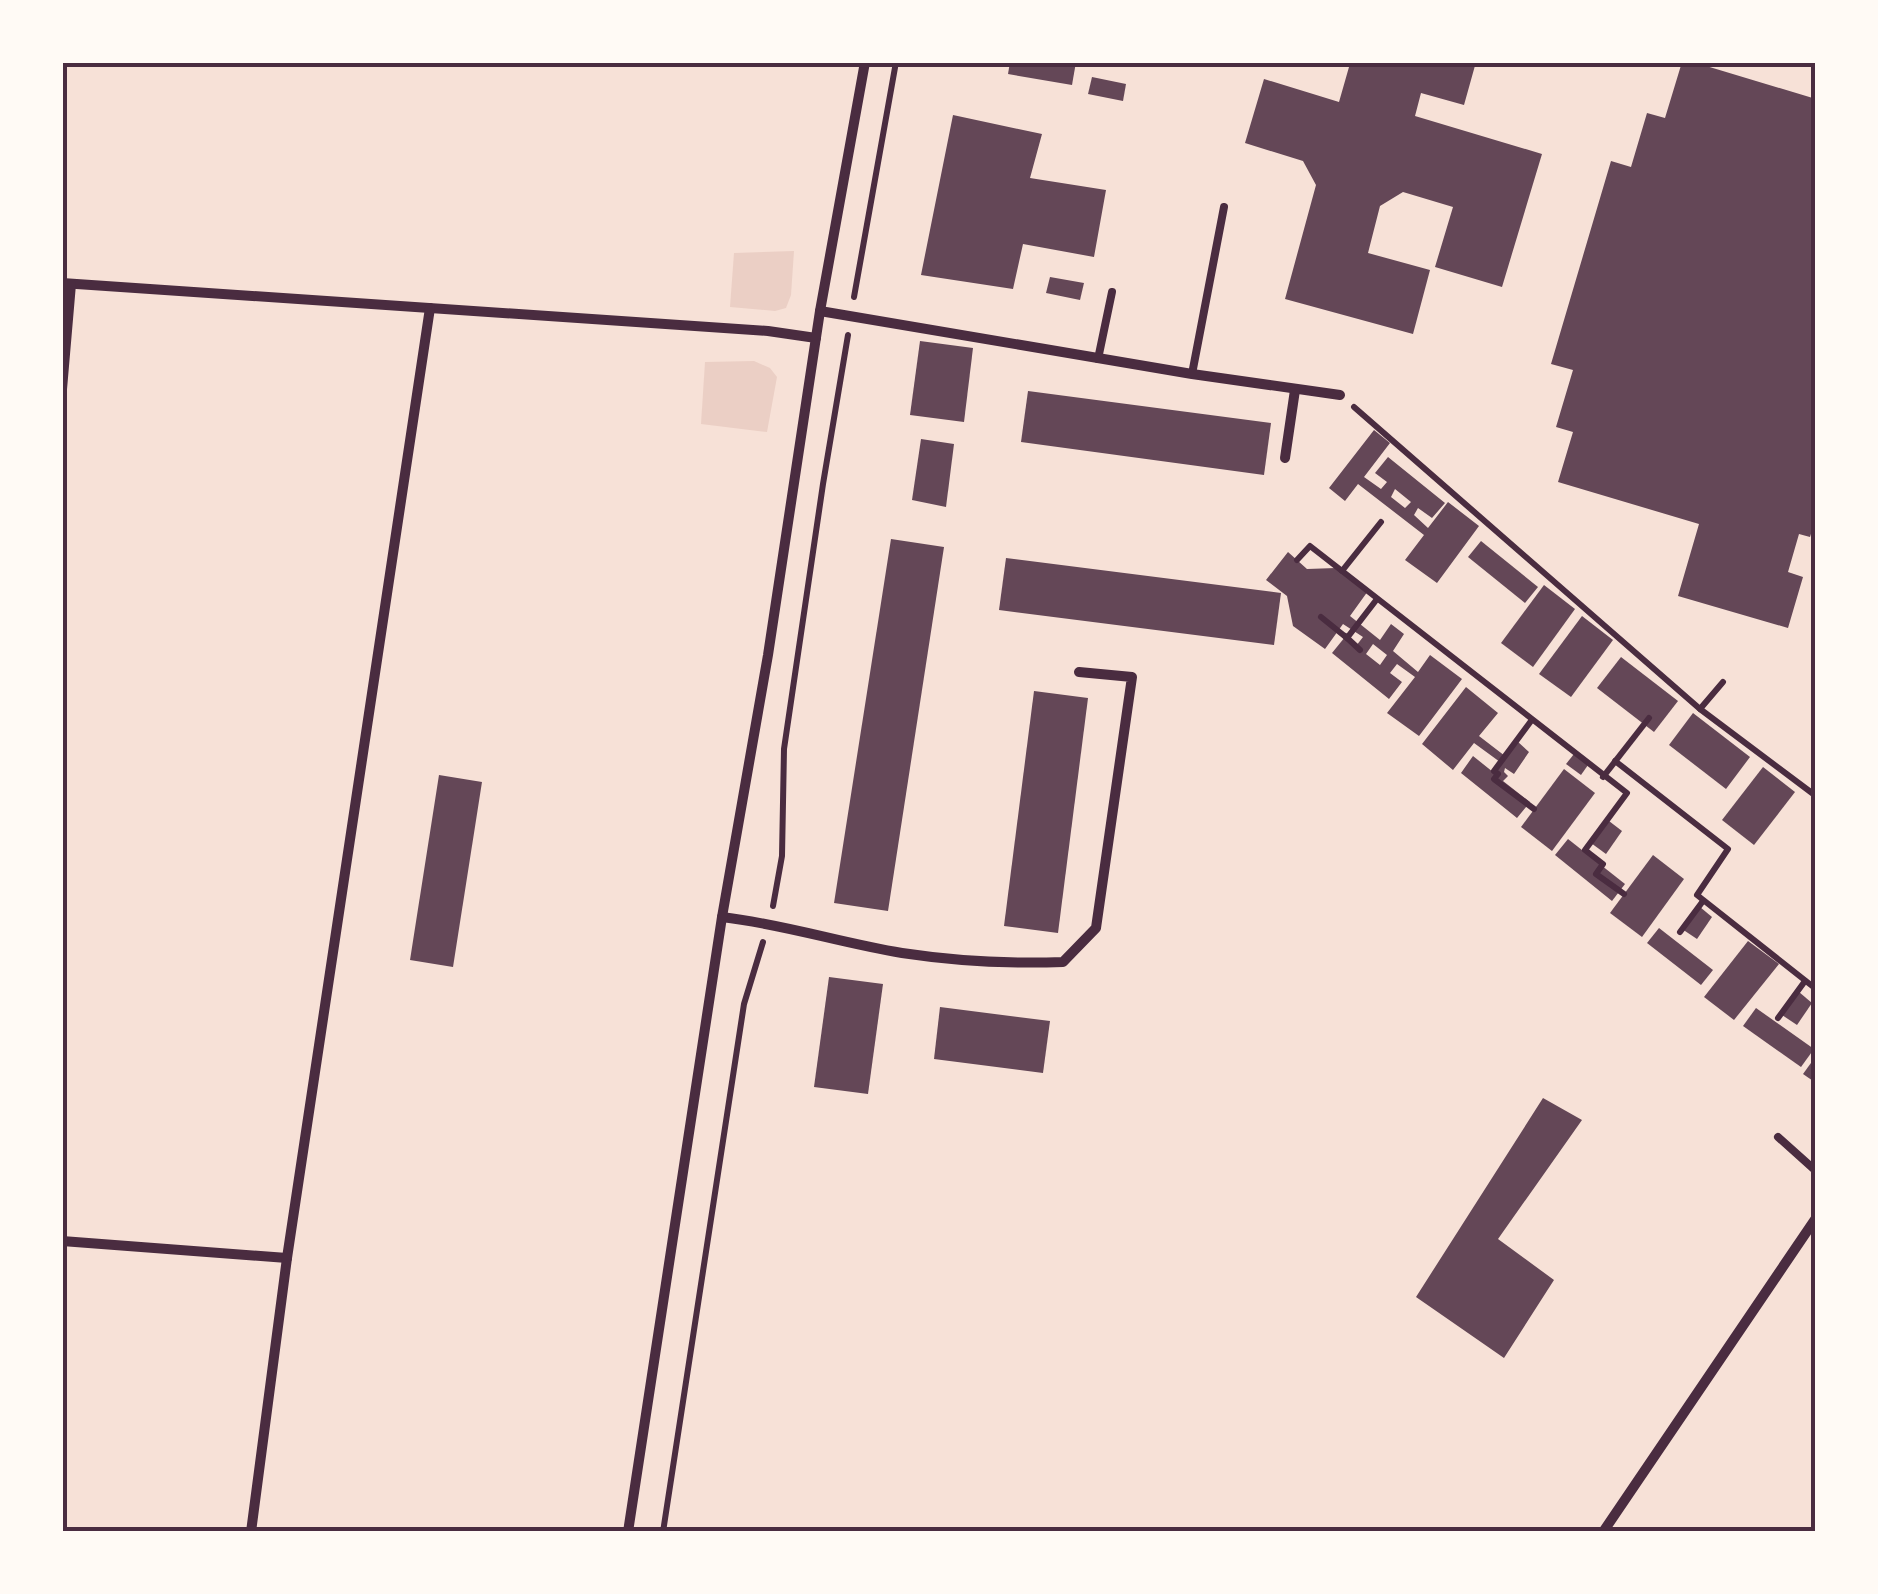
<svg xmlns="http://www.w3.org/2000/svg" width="1878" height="1594" font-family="Rubik,sans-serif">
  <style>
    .green { fill: #ebcfc5 }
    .building { fill: #644757; fill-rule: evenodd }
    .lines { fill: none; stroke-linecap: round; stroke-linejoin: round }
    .path { stroke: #4a2c40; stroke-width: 6 }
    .service { stroke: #4a2c40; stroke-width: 8 }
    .minor { stroke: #4a2c40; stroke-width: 10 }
    .neatline { fill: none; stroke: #4a2c40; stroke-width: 4 }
  </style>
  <rect width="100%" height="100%" fill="#f7e1d7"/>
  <g class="green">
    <path d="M794 251 791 295 786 308 775 311 730 307 734 253Z"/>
    <path d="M754 361 770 368 777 377 767 432 701 424 705 362Z"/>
  </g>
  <g class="building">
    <path d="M1010 62H1076L1072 85 1008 74Z"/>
    <path d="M1336 62H1476L1464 105 1421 93 1415 116 1542 154 1502 287 1435 267 1453 207 1403 192 1380 206 1368 253 1430 270 1413 334 1285 299 1316 185 1303 161 1245 143 1264 79 1339 102 1349 67Z"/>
    <path d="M1682 62H1693L1816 99V518L1810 537 1799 534 1788 572 1803 577 1788 628 1678 596 1699 524 1558 482 1573 432 1556 427 1573 370 1551 364 1611 161 1631 167 1647 113 1665 118Z"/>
    <path d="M1092 77 1126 84 1123 101 1088 94Z"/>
    <path d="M953 115 1042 134 1030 178 1106 190 1094 257 1023 244 1013 289 921 275Z"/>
    <path d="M1050 277 1084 283 1080 300 1046 293Z"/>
    <path d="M920 341 973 348 964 422 910 415Z"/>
    <path d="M1028 391 1271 423 1264 475 1021 442Z"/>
    <path d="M1374 430 1390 443 1364 477 1381 489 1387 482 1375 473 1388 457 1445 503 1432 518 1418 508 1414 515 1428 528 1448 502 1479 526 1437 583 1405 560 1424 535 1358 484 1345 501 1329 488ZM1395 489 1411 502 1405 508 1391 497Z"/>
    <path d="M921 439 954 444 946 507 912 500Z"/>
    <path d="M891 539 944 547 888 911 834 903Z"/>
    <path d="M1481 541 1538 587 1525 603 1468 557Z"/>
    <path d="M1288 552 1307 569 1336 568 1368 591 1350 616 1380 640 1391 624 1404 634 1393 651 1418 672 1430 655 1462 679 1419 736 1387 713 1415 677 1397 664 1390 673 1402 682 1389 699 1332 653 1345 637 1356 646 1363 637 1343 624 1325 649 1293 626 1287 596 1266 580ZM1373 644 1387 655 1380 665 1366 654Z"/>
    <path d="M1006 558 1281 593 1274 645 999 610Z"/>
    <path d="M1544 585 1575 609 1533 667 1501 643Z"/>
    <path d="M1582 616 1613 640 1571 697 1539 674Z"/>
    <path d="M1621 657 1678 701 1654 732 1597 688Z"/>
    <path d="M1466 687 1498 713 1479 736 1505 756 1517 741 1529 752 1514 774 1505 768 1504 772 1508 776 1503 781 1530 802 1517 818 1461 773 1473 756 1493 772 1500 762 1474 743 1453 770 1422 744Z"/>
    <path d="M1034 691 1088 698 1058 933 1004 926Z"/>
    <path d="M1693 713 1750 757 1726 789 1669 745Z"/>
    <path d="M1574 754 1588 765 1581 775 1566 764Z"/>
    <path d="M1763 767 1795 792 1754 845 1722 820Z"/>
    <path d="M1564 769 1595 793 1552 851 1521 827Z"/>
    <path d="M439 775 482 782 453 967 410 960Z"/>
    <path d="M1609 821 1622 831 1606 854 1591 843Z"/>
    <path d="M1568 839 1625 884 1612 901 1555 855Z"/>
    <path d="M1653 855 1684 879 1642 937 1610 913Z"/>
    <path d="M1700 907 1712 917 1697 939 1682 929Z"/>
    <path d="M1659 928 1713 970 1701 985 1647 943Z"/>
    <path d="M1748 941 1779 964 1734 1020 1704 997Z"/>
    <path d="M829 977 883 984 868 1094 814 1087Z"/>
    <path d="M1799 992 1812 1003 1797 1025 1782 1015Z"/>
    <path d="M940 1007 1050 1021 1043 1073 934 1059Z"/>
    <path d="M1756 1008 1814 1049 1801 1067 1743 1026Z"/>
    <path d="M1816 1056V1083L1803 1074Z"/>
    <path d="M1543 1098 1582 1120 1498 1239 1554 1280 1504 1358 1416 1297Z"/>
  </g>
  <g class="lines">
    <g class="path">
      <path d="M854 297 896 62"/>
      <path d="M1354 407 1700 709 1816 796"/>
      <path d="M1297 560 1310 546 1627 793 1585 850 1603 864 1596 874 1624 894"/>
      <path d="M1342 571 1381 522"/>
      <path d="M1321 617 1347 638 1377 599"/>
      <path d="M1345 636 1360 650"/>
      <path d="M1700 709 1723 682"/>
      <path d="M1531 721 1494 771 1498 774 1494 779 1534 809"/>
      <path d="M1615 761 1728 849 1697 895 1816 989"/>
      <path d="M1603 777 1649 718"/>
      <path d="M773 906 782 856 784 749 823 484 848 335"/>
      <path d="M1680 932 1703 901"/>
      <path d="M1778 1018 1805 981"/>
      <path d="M663 1532 744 1004 763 942"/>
    </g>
    <g class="service">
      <path d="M1098 359 1112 292"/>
      <path d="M1192 374 1224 207"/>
      <path d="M1778 1137 1816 1171"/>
    </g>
    <g class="minor">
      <path d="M62 283 768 331 816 338"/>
      <path d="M820 311 1192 374 1340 395"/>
      <path d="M62 389 71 284"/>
      <path d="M1285 458 1295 390"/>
      <path d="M722 917C783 924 841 943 902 953 955 961 1010 964 1063 962L1096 928 1132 677 1079 672"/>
      <path d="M62 1241 287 1258"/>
      <path d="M251 1532 287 1258 430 308"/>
      <path d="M628 1532 722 917 768 655 820 311 865 62"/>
      <path d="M1603 1532 1816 1218"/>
    </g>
  </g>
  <rect width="1878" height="1594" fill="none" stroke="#fffaf5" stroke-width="130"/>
  <rect x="65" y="65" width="1748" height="1464" class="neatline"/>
</svg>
